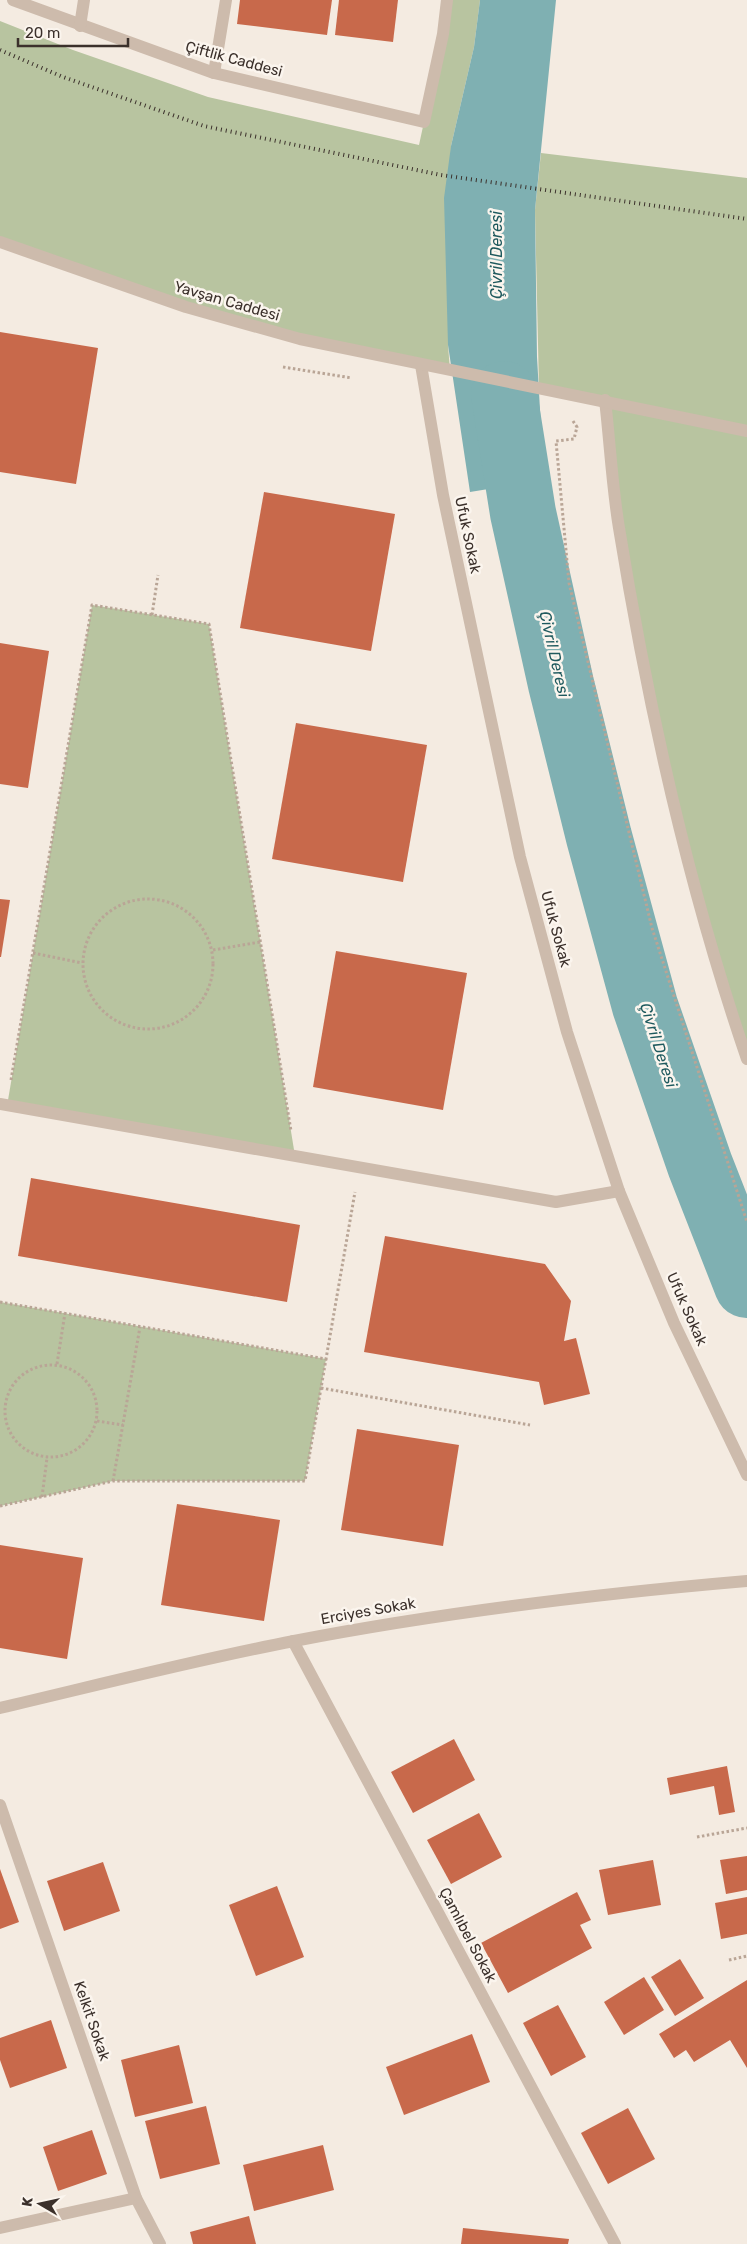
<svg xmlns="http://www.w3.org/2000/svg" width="747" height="2244" font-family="Rubik,sans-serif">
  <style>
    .green { fill: #b8c4a0 }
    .water { fill: #7fb0b2 }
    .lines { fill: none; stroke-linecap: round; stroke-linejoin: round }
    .river { stroke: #7fb0b2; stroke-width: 66 }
    .building { fill: #c8694b }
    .path { stroke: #b9a596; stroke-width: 3; stroke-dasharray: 2.5 2.5; stroke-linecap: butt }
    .minor { stroke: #cdbbac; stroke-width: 12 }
    .tertiary { stroke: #cdbbac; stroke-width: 12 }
    .rail { stroke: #3b302b; stroke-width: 4; stroke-dasharray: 1 4; stroke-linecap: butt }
    .labels { text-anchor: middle; stroke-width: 5; stroke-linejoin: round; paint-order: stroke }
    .street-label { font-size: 15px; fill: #3b302b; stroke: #fbf5ee }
    .water-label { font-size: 16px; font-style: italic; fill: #1f5a5e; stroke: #fbf5ee }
  </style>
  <rect width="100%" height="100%" fill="#f4ebe1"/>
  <g class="green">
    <path d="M447 0H480L474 47 451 146 448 345 450 371 300 339 0 242V21L73 50 208 97 419 145 443 34Z"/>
    <path d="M541 153 747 178V1059L721 984 648 686 605 400 539 388 535 210Z"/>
    <path d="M92 605 209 624 295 1156 7 1106Z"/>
    <path d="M0 1302 326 1359 305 1481H113L0 1506Z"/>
  </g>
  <path class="water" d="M480 0H556L535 210 537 357 544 480 470 492 448 345 444 198 451 146 474 47Z"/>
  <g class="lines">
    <path class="river" d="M504 394 523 513 561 684 599 837 645 1006 700 1165 747 1285"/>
  </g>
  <g class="building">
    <path d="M240 0H332L327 35 237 24Z"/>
    <path d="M339 0H398L393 42 335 35Z"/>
    <path d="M0 332 98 348 76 484 0 472Z"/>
    <path d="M264 492 395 514 371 651 240 628Z"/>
    <path d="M0 643 49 651 28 788 0 784Z"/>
    <path d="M296 723 427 745 403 882 272 859Z"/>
    <path d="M0 899 10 900 1 957H0Z"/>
    <path d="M336 951 467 973 443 1110 313 1087Z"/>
    <path d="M31 1178 300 1225 287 1302 18 1256Z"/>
    <path d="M385 1236 545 1264 571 1301 564 1341 576 1338 590 1394 544 1405 539 1382 364 1352Z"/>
    <path d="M357 1429 459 1445 443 1546 341 1530Z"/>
    <path d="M177 1504 280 1520 264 1621 161 1605Z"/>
    <path d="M0 1545 83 1558 67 1659 0 1648Z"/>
    <path d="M454 1739 475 1780 413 1813 391 1772Z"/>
    <path d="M727 1766 735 1812 719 1815 714 1786 670 1795 667 1778Z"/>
    <path d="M479 1813 502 1857 451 1884 427 1840Z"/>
    <path d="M747 1856V1890L726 1894 720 1860Z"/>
    <path d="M653 1860 661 1905 608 1915 599 1870Z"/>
    <path d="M103 1862 120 1911 64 1931 47 1881Z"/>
    <path d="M0 1869 19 1922 0 1929Z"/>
    <path d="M277 1886 304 1957 256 1976 229 1905Z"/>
    <path d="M577 1892 591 1920 580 1925 592 1948 508 1993 481 1943Z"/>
    <path d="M747 1897V1934L721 1939 715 1903Z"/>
    <path d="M680 1959 704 1998 675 2016 651 1977Z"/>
    <path d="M644 1977 664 2010 624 2035 604 2002Z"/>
    <path d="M747 1980V2068L730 2040 694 2062 686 2050 674 2058 659 2034Z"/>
    <path d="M558 2005 586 2057 551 2076 523 2023Z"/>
    <path d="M51 2020 67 2068 10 2088 0 2060V2038Z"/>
    <path d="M472 2034 490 2082 404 2115 386 2067Z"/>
    <path d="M179 2045 193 2103 135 2117 121 2060Z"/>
    <path d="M206 2106 220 2164 160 2179 145 2121Z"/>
    <path d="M628 2108 655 2159 608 2184 581 2133Z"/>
    <path d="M92 2130 107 2174 58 2191 43 2147Z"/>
    <path d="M323 2145 334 2190 254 2211 243 2165Z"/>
    <path d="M249 2216 256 2244H193L190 2232Z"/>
    <path d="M463 2228 569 2239 568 2244H461Z"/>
  </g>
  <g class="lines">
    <g class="path">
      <path d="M283 367 352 378"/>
      <path d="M573 421 577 427 574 439 556 441 569 583 652 928 747 1222"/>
      <path d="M152 615 158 575"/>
      <circle cx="148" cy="964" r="65"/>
      <path d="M213 950 260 942"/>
      <path d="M33 953 82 963"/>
      <path d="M11 1080 92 605 209 624 291 1131"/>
      <path d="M0 1302 326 1359 355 1192"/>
      <path d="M57 1364 65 1313"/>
      <circle cx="51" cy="1411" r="46"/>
      <path d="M321 1388 530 1425"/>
      <path d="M97 1421 123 1425"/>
      <path d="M113 1481 140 1327"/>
      <path d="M42 1497 47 1458"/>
      <path d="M0 1506 113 1481H305L326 1359"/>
      <path d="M697 1837 747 1828"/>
      <path d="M729 1960 747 1956"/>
    </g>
    <g class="minor">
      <path d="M13 0 214 73 424 122 443 34 447 0"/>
      <path d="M80 26 84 0"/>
      <path d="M214 73 226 0"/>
      <path d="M421 365 443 495 520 857 567 1032 619 1191 674 1323 747 1475"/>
      <path d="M605 400C610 443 612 486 619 528 648 707 688 887 747 1059"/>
      <path d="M0 1104 556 1202 619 1191"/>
      <path d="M293 1641 615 2244"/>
      <path d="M0 1708C98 1685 195 1660 294 1641 444 1612 595 1594 747 1581"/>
      <path d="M0 1805 136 2198 160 2244"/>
      <path d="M0 2228 136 2198"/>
    </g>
    <path class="tertiary" d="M0 242 186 307 300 339 747 431"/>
    <path class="rail" d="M0 50 63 77 204 126 441 175 747 219"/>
  </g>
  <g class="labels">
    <g class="street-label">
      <text transform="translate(234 59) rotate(15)" y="5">Çiftlik Caddesi</text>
      <text transform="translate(227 301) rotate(16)" y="5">Yavşan Caddesi</text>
      <text transform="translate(468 535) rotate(78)" y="5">Ufuk Sokak</text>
      <text transform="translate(556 929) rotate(75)" y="5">Ufuk Sokak</text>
      <text transform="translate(687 1309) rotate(66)" y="5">Ufuk Sokak</text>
      <text transform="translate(368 1611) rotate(-10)" y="5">Erciyes Sokak</text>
      <text transform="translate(468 1935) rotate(62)" y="5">Çamlıbel Sokak</text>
      <text transform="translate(92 2021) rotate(71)" y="5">Kelkit Sokak</text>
    </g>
    <g class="water-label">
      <text transform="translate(496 255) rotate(-90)" y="6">Çivril Deresi</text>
      <text transform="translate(555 654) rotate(77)" y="6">Çivril Deresi</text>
      <text transform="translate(659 1045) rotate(72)" y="6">Çivril Deresi</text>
    </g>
  </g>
  <g transform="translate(40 2204) rotate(279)" stroke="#fbf5ee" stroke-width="4" paint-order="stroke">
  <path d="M0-4L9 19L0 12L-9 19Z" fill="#3b302b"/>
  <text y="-8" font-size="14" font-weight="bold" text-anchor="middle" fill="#3b302b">K</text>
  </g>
  <path d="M18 38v8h110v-8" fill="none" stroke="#3b302b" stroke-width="2.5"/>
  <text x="25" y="38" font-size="15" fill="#3b302b" stroke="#fbf5ee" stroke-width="4" paint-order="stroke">20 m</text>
</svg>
